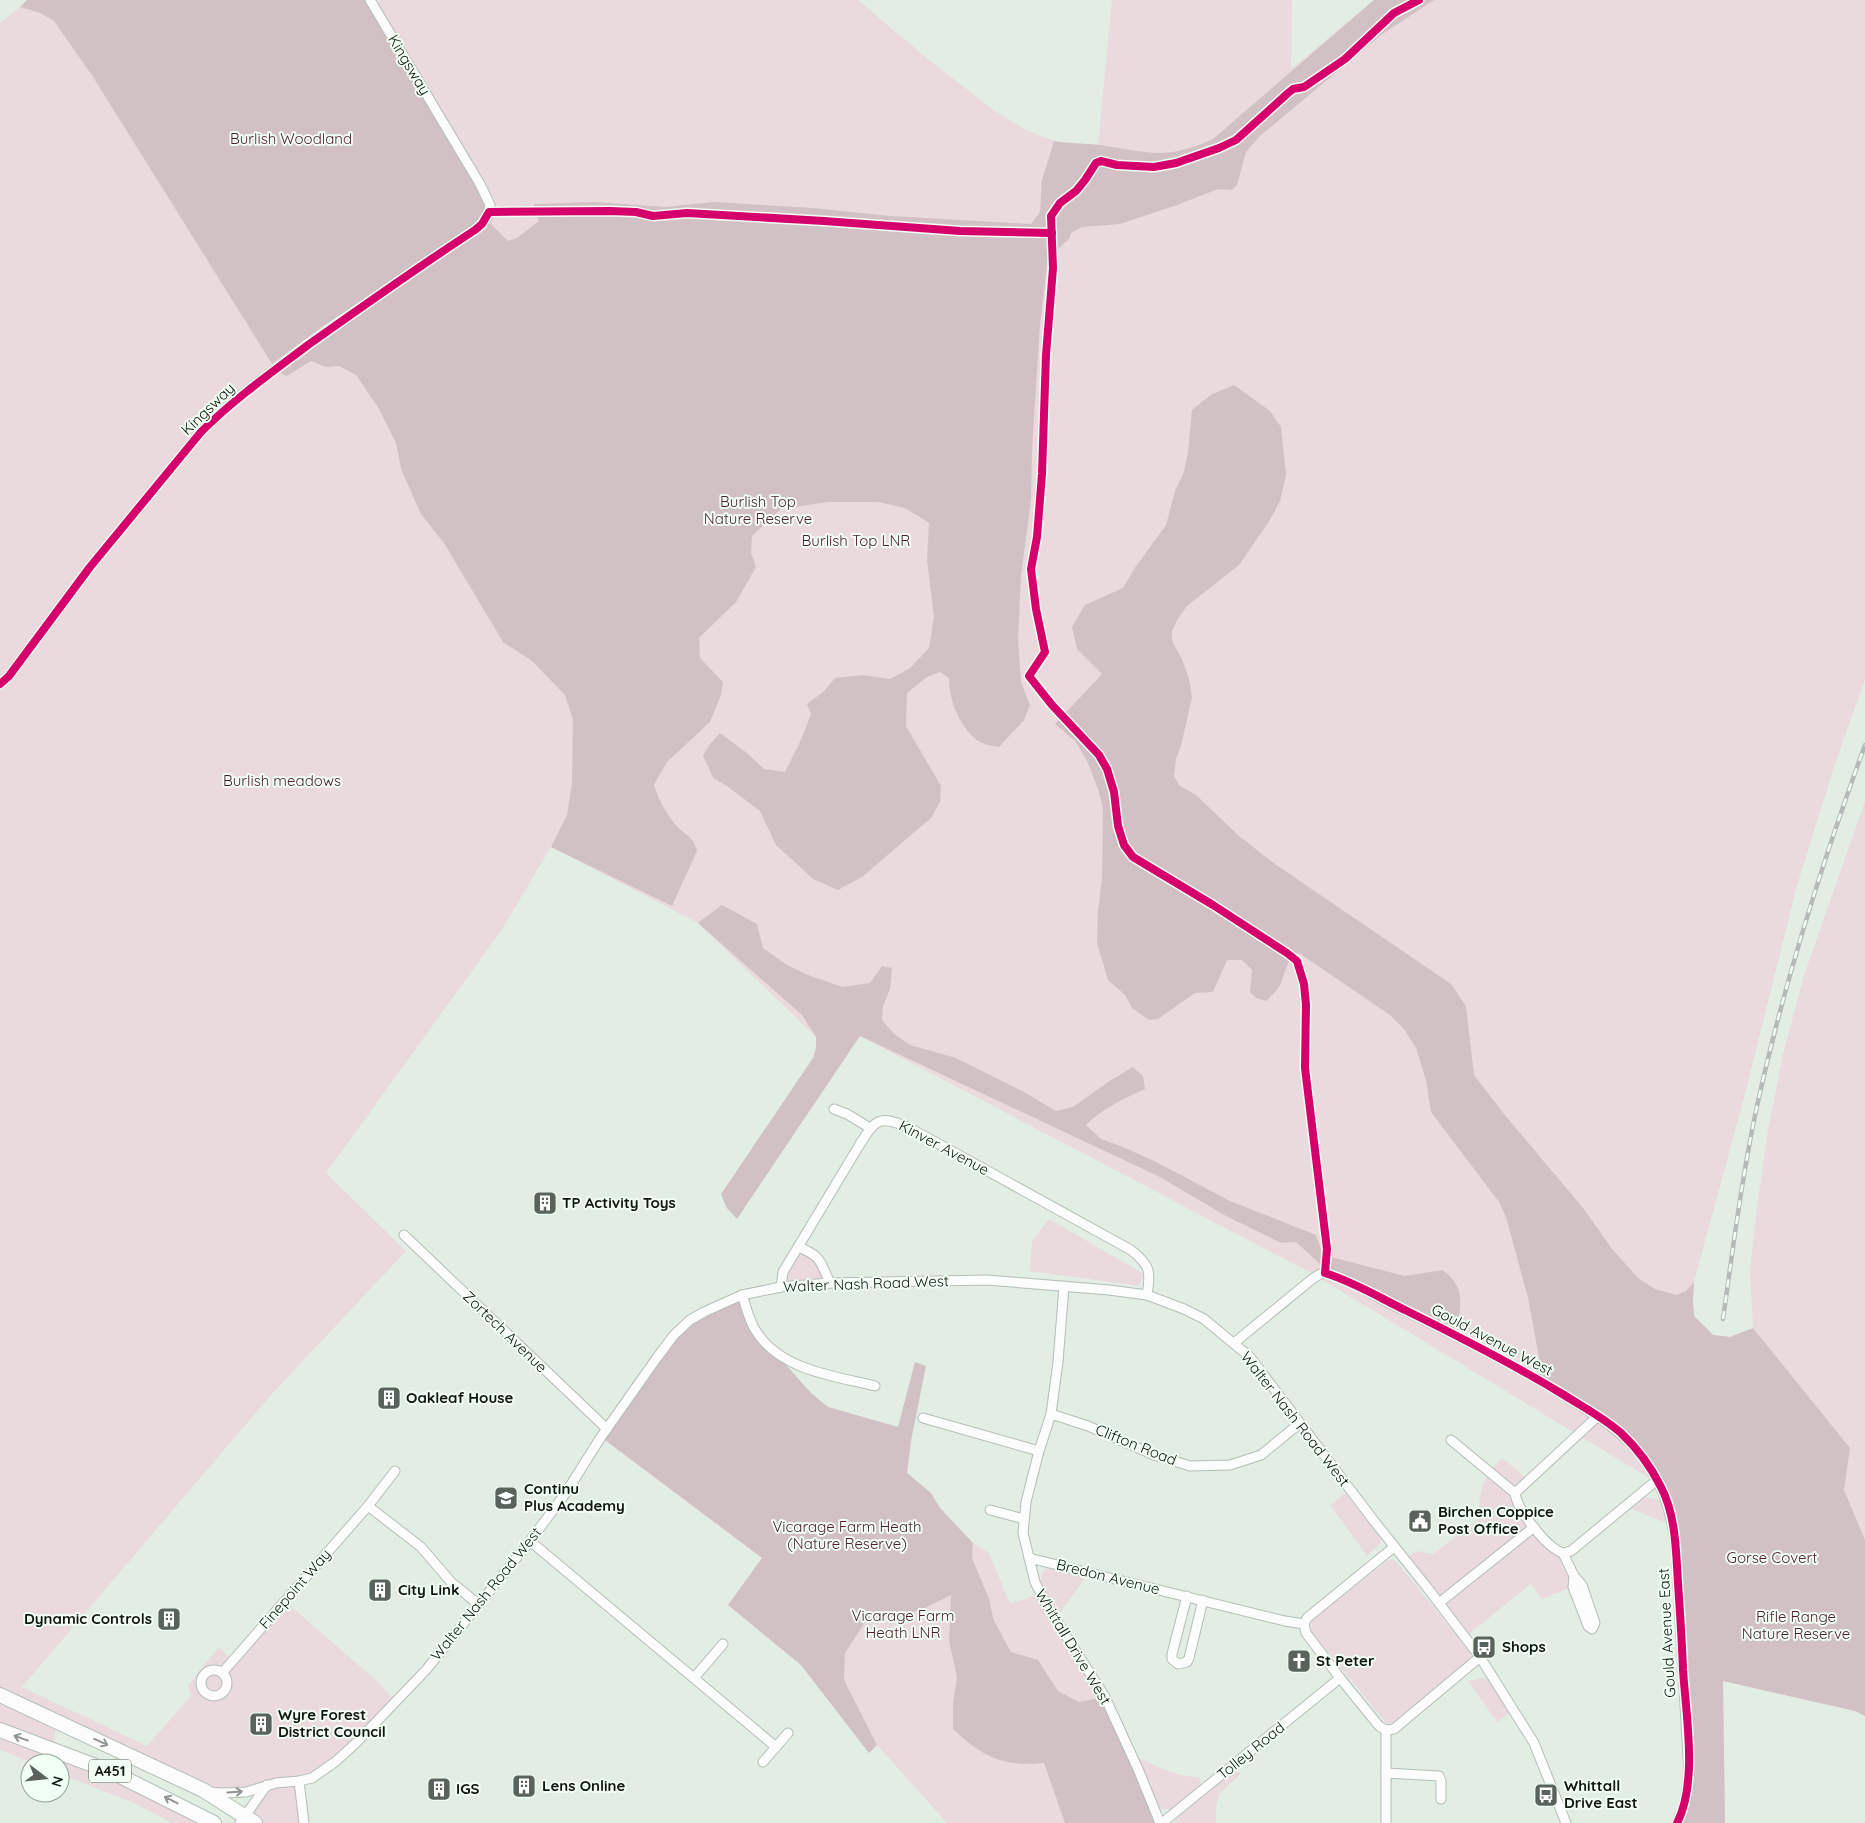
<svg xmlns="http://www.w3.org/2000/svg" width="1865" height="1823" font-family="Quicksand,sans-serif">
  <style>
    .green { fill: #ebdadd }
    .forest { fill: #d2c1c4 }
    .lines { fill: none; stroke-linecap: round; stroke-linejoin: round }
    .street-casing { stroke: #b4beb6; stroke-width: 11 }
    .primary-casing { stroke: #b4beb6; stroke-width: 16 }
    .street { stroke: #fbfcfb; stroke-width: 9 }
    .primary { stroke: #fbfcfb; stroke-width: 14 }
    .rail-casing { stroke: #b6b9b7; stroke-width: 4.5 }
    .rail { stroke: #f0fef3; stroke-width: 2.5; stroke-dasharray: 8; stroke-linecap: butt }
    .cycleway-casing { stroke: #f0fef3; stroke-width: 11 }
    .cycleway { stroke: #d6006c; stroke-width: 8 }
    .oneway { stroke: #919592 }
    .labels { text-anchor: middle; stroke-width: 4; stroke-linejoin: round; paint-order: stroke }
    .shield { fill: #f0fef3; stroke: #525c55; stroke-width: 1 }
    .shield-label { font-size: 14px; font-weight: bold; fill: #0f1711 }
    .street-label { font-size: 15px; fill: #0f1711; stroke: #f0fef3 }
    .park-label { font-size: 15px; fill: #4d1b30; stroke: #f0fef3 }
    .poi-label { font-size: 15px; font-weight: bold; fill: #0f1711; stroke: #f0fef3; text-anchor: start }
  </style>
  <rect width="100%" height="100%" fill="#e2eee4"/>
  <g class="green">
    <path d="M381 0H858L929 60 995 111 1026 130 1054 141 1098 145 1112 0H1292L1291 69 1374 0H1865V680L1835 764 1796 889 1744 1098 1694 1282 1693 1302 1694 1316 1714 1335 1730 1337 1753 1328 1750 1271 1756 1214 1768 1130 1783 1054 1804 975 1865 801V1716L1855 1711 1723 1681 1725 1823H1682L1692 1786 1693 1769 1686 1653 1664 1487 1311 1273 860 1036 846 1056 816 1037 698 923 551 847 501 931 326 1173 406 1251 271 1395 22 1687 147 1746 191 1696 188 1685 219 1647 233 1660 285 1601 377 1681 396 1701 335 1762 299 1781 304 1823H255L245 1816 266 1786 221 1793 56 1722 53 1749 214 1823H172L136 1804 60 1774V1763H32L0 1750V23L20 7 40 13 54 21 93 77 272 364 280 373 489 223 490 205H495L492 196 376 3Z"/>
    <path d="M1049 1219 1144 1274 1139 1286 1030 1271 1032 1242Z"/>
    <path d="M798 1247 808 1251 830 1283 783 1286V1272Z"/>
    <path d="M811 1393 828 1407 898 1427 911 1441 907 1473 931 1493 940 1508 973 1543 989 1553 1010 1604 1036 1595 1057 1625 1105 1696 1156 1823H947L877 1745 869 1753 801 1665 728 1605 762 1558 609 1443Z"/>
    <path d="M1502 1458 1529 1480 1515 1493 1534 1527 1563 1553 1595 1623 1573 1587 1542 1599 1531 1584 1465 1637 1406 1560 1416 1551 1433 1554 1478 1519C1481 1488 1479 1482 1502 1458Z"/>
    <path d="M1345 1493 1381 1537 1380 1544 1367 1556 1330 1505Z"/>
    <path d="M1644 1497 1660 1500 1664 1508 1667 1523 1631 1509Z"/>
    <path d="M1390 1559 1396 1561 1470 1652 1471 1657 1468 1662 1396 1723H1386L1311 1631 1312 1620Z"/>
    <path d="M1048 1567 1087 1575 1058 1616C1050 1602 1030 1580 1048 1567Z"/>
    <path d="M1483 1678 1491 1681 1510 1713 1497 1722 1468 1681Z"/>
    <path d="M1136 1757C1156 1765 1178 1778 1199 1777L1202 1787 1175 1809H1161L1156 1805Z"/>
    <path d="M1235 1771 1241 1774C1220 1793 1215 1793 1216 1823H1175L1176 1819Z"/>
  </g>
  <g class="forest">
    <path d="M27 0H365L476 185 487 207C481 220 473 225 462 233L322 327 272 364 93 77 54 21 40 13 20 7Z"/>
    <path d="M1374 0H1434L1381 35 1260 136 1246 152 1237 185 1232 190 1218 189 1177 205 1120 224 1082 227 1071 233 1069 239 1048 258 1040 324 1032 450 1031 500 1021 576 1018 639 1021 682 1030 705 1024 720 999 747C994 746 985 745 980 742 960 729 949 701 949 678L940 672 927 677 907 693 906 726 941 786 940 802 931 818 862 877 838 890 813 879 776 845 760 811 727 786 713 778 703 755 711 743 720 733 747 753 764 769 785 772 800 742 811 714 807 704 823 692 835 678 863 675 890 679 910 668 929 648 934 617 927 560 929 523 905 508 878 502H828L781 509 752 536 751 553 756 567 736 602 699 638 700 658 723 682 721 695 710 722 667 762 654 785C659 800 665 812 675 824 684 835 694 836 697 851L672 906 551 847 567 815 572 783 573 720 565 695 532 661 503 642 444 543 421 514 401 469 396 443 379 409 356 375 339 366 326 367 311 361 287 376 280 373 375 304 480 232 490 223 508 241 517 238 539 221 534 204 595 202 665 207 714 202 813 208 890 216 1031 224 1040 212 1042 180 1054 141C1069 144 1084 143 1100 145 1147 152 1166 161 1213 139Z"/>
    <path d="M1234 385 1270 411 1281 427 1286 475 1280 501 1270 520 1239 565 1187 606 1177 620 1172 631V641L1182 659 1189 679 1192 697 1181 746 1176 759 1174 776 1180 786 1196 795 1238 835 1275 864 1451 984 1466 1006 1474 1075 1504 1114 1583 1208 1613 1250 1638 1278 1655 1289 1677 1295 1686 1291 1694 1282 1693 1302 1694 1316 1713 1335 1730 1337 1753 1328 1850 1448 1844 1490 1865 1540V1716L1855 1711 1723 1681 1725 1823H1682L1692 1786 1693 1769 1678 1534 1660 1477 1650 1459 1629 1435 1617 1425 1543 1379 1528 1298 1506 1217 1499 1202 1431 1112 1426 1080 1416 1048 1404 1029 1390 1015 1299 953C1286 958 1286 973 1280 985 1277 991 1271 996 1266 1001L1256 998 1250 992 1252 970 1242 960H1227L1213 992 1195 993 1158 1019 1149 1020 1132 1008 1125 995 1108 980 1097 943 1098 911 1102 878 1103 809 1098 789 1087 761 1075 741 1055 724 1102 674 1077 649 1072 627 1085 605 1123 588 1134 569 1166 525 1175 491 1184 472 1188 452 1192 410 1212 394Z"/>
    <path d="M722 905 757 924 763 948 787 965 808 975 842 987 870 983 882 966 892 968 890 989 883 1006 882 1020 894 1034 910 1045 956 1058 1022 1091 1056 1111 1073 1107 1111 1080 1133 1067 1143 1076 1145 1089C1123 1099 1103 1108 1086 1125L1101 1139 1121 1146 1156 1162 1230 1201 1316 1235 1323 1255 1405 1276 1443 1270C1467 1289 1460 1305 1457 1332L1319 1263 1296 1242 1281 1243 1226 1216 1160 1177 860 1036 737 1219 726 1207 721 1194 813 1058 816 1048V1037L802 1015 698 923Z"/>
    <path d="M742 1295 755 1330 811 1393 828 1407 898 1427 915 1362 926 1366 911 1441 907 1473 931 1493 940 1508 973 1543 972 1558 989 1599 994 1621 1011 1652 1038 1660 1058 1691 1079 1702 1105 1697 1160 1823H1065L1044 1763C1002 1767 983 1757 953 1729V1703L957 1677 949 1641 951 1595 925 1608 897 1618 866 1621 845 1653 844 1680 877 1745 869 1753 801 1665 728 1605 762 1558 601 1437 690 1320Z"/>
  </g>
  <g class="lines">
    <g class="street-casing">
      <g id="street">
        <path d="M0 684 9 676 90 567 201 432 235 400 274 370 413 271 482 224 487 218 490 205 480 184 370 0"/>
        <path d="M834 1109 847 1114 870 1128"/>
        <path d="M404 1235 607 1429"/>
        <path d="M798 1247C822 1256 820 1262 830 1283"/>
        <path d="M1064 1286 1058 1362 1051 1414 1039 1451 1026 1502 1023 1533 1035 1582 1047 1606 1105 1697 1138 1769 1160 1823"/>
        <path d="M781 1287 783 1272 860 1144C876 1119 879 1115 908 1127L1131 1250C1150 1265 1151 1271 1147 1295"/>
        <path d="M742 1295C746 1306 749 1321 756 1331 780 1370 834 1376 875 1386"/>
        <path d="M1234 1343 1311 1280C1315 1277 1320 1273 1325 1273 1339 1274 1373 1295 1387 1302 1446 1331 1505 1359 1562 1394 1588 1410 1614 1425 1635 1448 1661 1476 1672 1511 1676 1548L1689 1776 1685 1804 1677 1823"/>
        <path d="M1051 1414 1088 1426 1154 1455 1190 1466 1230 1465 1261 1455 1300 1423"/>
        <path d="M923 1418 1039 1451"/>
        <path d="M1451 1440 1515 1493C1517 1510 1547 1548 1563 1553L1574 1576 1582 1585 1595 1623 1592 1629 1588 1626 1573 1587 1574 1576"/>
        <path d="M1515 1493 1598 1416"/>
        <path d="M368 1506 421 1547 451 1582 478 1604"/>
        <path d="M990 1510 1024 1519"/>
        <path d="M530 1541 776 1747"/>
        <path d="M1394 1547 1307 1618 1304 1624 1306 1633 1340 1678 1379 1726 1386 1730 1394 1729 1480 1657"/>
        <path d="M1563 1553 1571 1551 1657 1480"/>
        <path d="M1029 1558 1285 1621 1304 1624"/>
        <path d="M1187 1596 1172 1654V1659L1178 1664 1187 1662 1189 1658 1203 1600"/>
        <path d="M1439 1603 1534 1527"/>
        <circle cx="214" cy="1683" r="13"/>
        <path d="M222 1673 368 1506 395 1471"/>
        <path d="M694 1678 723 1644"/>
        <path d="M1386 1730V1823"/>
        <path d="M763 1762 788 1733"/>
        <path d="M1386 1773 1439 1776 1441 1781V1799"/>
        <path d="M299 1781 304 1823"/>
        <path d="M210 1792 221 1793 246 1792 276 1783 299 1781 312 1778 335 1762 356 1743 426 1670 530 1541 565 1494 601 1437 656 1359 674 1335 690 1320 704 1312 742 1295 781 1287 830 1283 987 1280 1109 1290 1147 1295 1184 1309 1204 1319 1250 1357 1374 1521 1426 1586 1480 1657 1534 1743 1566 1823"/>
        <path d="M240 1823 267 1785"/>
        <path d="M1162 1823 1340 1678"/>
      </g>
    </g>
    <g class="primary-casing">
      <g id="primary">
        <path d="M0 1695 203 1790 255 1823"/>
        <path d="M0 1730 114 1773 214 1823"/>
      </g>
    </g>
    <use href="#street" class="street"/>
    <use href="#primary" class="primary"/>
    <g class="rail-casing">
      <path id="rail" d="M1723 1319C1733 1248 1742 1176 1757 1106 1784 983 1822 863 1865 745"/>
    </g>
    <use href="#rail" class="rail"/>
    <g class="cycleway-casing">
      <g id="cycleway">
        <path d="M1419 0 1394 13 1345 59 1304 87 1293 89 1287 94 1236 140 1219 148 1176 163 1154 167 1117 165 1101 161 1096 163 1085 180 1076 191 1060 203 1051 216 1053 268 1046 355 1042 474 1037 537 1031 569 1036 609 1045 652 1029 676 1052 705 1099 755 1107 769 1114 792 1118 826 1124 845 1133 857 1213 905 1287 953 1297 961 1304 984 1306 1005 1305 1068 1327 1249 1325 1273C1354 1282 1380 1298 1407 1311 1460 1337 1513 1364 1564 1395 1583 1407 1604 1418 1621 1433 1637 1448 1651 1467 1661 1487 1676 1516 1676 1551 1678 1583 1680 1612 1682 1641 1683 1670 1686 1715 1698 1783 1677 1823"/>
        <path d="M0 684 9 676 90 567 201 432C234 399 271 373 308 345 363 306 418 267 475 230L482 224 489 212 610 211 636 212 653 216 687 213 824 221 960 231 1052 233"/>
      </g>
    </g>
    <use href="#cycleway" class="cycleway"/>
  </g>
  <defs><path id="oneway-shaft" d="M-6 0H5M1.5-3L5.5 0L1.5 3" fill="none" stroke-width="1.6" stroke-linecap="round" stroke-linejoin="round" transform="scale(1.25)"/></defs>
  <g class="oneway">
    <use href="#oneway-shaft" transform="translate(21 1738) rotate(-160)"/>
    <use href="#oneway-shaft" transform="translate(101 1742) rotate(25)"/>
    <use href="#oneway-shaft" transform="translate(235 1792) rotate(-4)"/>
    <use href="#oneway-shaft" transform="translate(171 1800) rotate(-153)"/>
  </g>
  <defs>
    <g id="building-square" transform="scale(1.25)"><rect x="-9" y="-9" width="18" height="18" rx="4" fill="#59625b" stroke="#f0fef3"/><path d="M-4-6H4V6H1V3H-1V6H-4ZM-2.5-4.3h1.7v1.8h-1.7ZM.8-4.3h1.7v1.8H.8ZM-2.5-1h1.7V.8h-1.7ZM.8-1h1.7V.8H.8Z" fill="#fff"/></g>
    <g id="school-square" transform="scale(1.25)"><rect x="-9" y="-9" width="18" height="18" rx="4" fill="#59625b" stroke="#f0fef3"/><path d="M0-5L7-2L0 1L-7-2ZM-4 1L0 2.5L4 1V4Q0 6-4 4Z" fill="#fff"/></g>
    <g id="civic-square" transform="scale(1.25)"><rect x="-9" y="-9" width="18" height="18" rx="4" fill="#59625b" stroke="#f0fef3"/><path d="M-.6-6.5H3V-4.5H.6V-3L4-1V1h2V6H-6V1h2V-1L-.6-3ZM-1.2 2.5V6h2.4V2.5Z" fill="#fff"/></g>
    <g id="bus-square" transform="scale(1.25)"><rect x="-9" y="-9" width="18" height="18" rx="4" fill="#59625b" stroke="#f0fef3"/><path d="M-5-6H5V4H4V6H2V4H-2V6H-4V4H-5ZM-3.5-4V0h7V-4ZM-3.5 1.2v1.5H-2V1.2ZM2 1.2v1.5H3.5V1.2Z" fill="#fff"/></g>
    <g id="church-square" transform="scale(1.25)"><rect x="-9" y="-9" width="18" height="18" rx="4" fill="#59625b" stroke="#f0fef3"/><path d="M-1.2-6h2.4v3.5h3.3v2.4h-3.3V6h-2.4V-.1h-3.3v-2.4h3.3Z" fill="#fff"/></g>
  </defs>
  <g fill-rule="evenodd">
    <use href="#building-square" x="545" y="1203"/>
    <use href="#building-square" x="389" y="1398"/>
    <use href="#school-square" x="506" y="1498"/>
    <use href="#civic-square" x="1420" y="1521"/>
    <use href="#building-square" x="380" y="1590"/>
    <use href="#building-square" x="169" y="1619"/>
    <use href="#bus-square" x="1484" y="1647"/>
    <use href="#church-square" x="1299" y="1661"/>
    <use href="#building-square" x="261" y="1724"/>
    <use href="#building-square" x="524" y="1786"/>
    <use href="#building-square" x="439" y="1789"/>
    <use href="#bus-square" x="1546" y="1795"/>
  </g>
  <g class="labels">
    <rect class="shield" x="89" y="1759.5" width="42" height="23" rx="4"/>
    <g class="shield-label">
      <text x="110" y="1776">A451</text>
    </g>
    <g class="street-label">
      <text transform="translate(409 65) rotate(59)" y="5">Kingsway</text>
      <text transform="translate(208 409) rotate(-44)" y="5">Kingsway</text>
      <text transform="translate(944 1148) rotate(28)" y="5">Kinver Avenue</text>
      <text transform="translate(866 1284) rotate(-2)" y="5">Walter Nash Road West</text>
      <text transform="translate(505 1332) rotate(44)" y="5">Zortech Avenue</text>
      <text transform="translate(1492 1340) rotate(28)" y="5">Gould Avenue West</text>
      <text transform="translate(1295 1419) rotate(52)" y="5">Walter Nash Road West</text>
      <text transform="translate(1136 1445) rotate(22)" y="5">Clifton Road</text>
      <text transform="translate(1108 1577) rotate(14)" y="5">Bredon Avenue</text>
      <text transform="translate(295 1589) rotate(-49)" y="5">Finepoint Way</text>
      <text transform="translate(486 1594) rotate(-51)" y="5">Walter Nash Road West</text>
      <text transform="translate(1667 1633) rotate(-93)" y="5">Gould Avenue East</text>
      <text transform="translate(1073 1647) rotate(59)" y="5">Whittall Drive West</text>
      <text transform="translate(1251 1751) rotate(-39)" y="5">Tolley Road</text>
    </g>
    <g class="park-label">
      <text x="291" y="144">Burlish Woodland</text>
      <text x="758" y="507">Burlish Top<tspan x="758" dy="17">Nature Reserve</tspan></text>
      <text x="856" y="546">Burlish Top LNR</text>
      <text x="282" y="786">Burlish meadows</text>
      <text x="847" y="1532">Vicarage Farm Heath<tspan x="847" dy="17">(Nature Reserve)</tspan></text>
      <text x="1772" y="1563">Gorse Covert</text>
      <text x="903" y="1621">Vicarage Farm<tspan x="903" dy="17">Heath LNR</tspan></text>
      <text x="1796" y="1622">Rifle Range<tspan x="1796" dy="17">Nature Reserve</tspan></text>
    </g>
    <g class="poi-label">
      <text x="562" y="1208">TP Activity Toys</text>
      <text x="406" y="1403">Oakleaf House</text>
      <text x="524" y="1494">Continu<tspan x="524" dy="17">Plus Academy</tspan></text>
      <text x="1438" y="1517">Birchen Coppice<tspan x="1438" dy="17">Post Office</tspan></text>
      <text x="398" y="1595">City Link</text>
      <text x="152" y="1624" text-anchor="end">Dynamic Controls</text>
      <text x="1502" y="1652">Shops</text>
      <text x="1316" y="1666">St Peter</text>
      <text x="278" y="1720">Wyre Forest<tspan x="278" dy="17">District Council</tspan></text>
      <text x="542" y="1791">Lens Online</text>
      <text x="1564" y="1791">Whittall<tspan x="1564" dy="17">Drive East</tspan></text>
      <text x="456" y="1794">IGS</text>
    </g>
  </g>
  <g transform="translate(45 1778) rotate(106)"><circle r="24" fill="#f0fef3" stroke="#96a299"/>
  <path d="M0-4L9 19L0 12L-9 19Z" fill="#59625b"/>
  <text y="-8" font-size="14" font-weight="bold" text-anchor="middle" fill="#0f1711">N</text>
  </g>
</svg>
